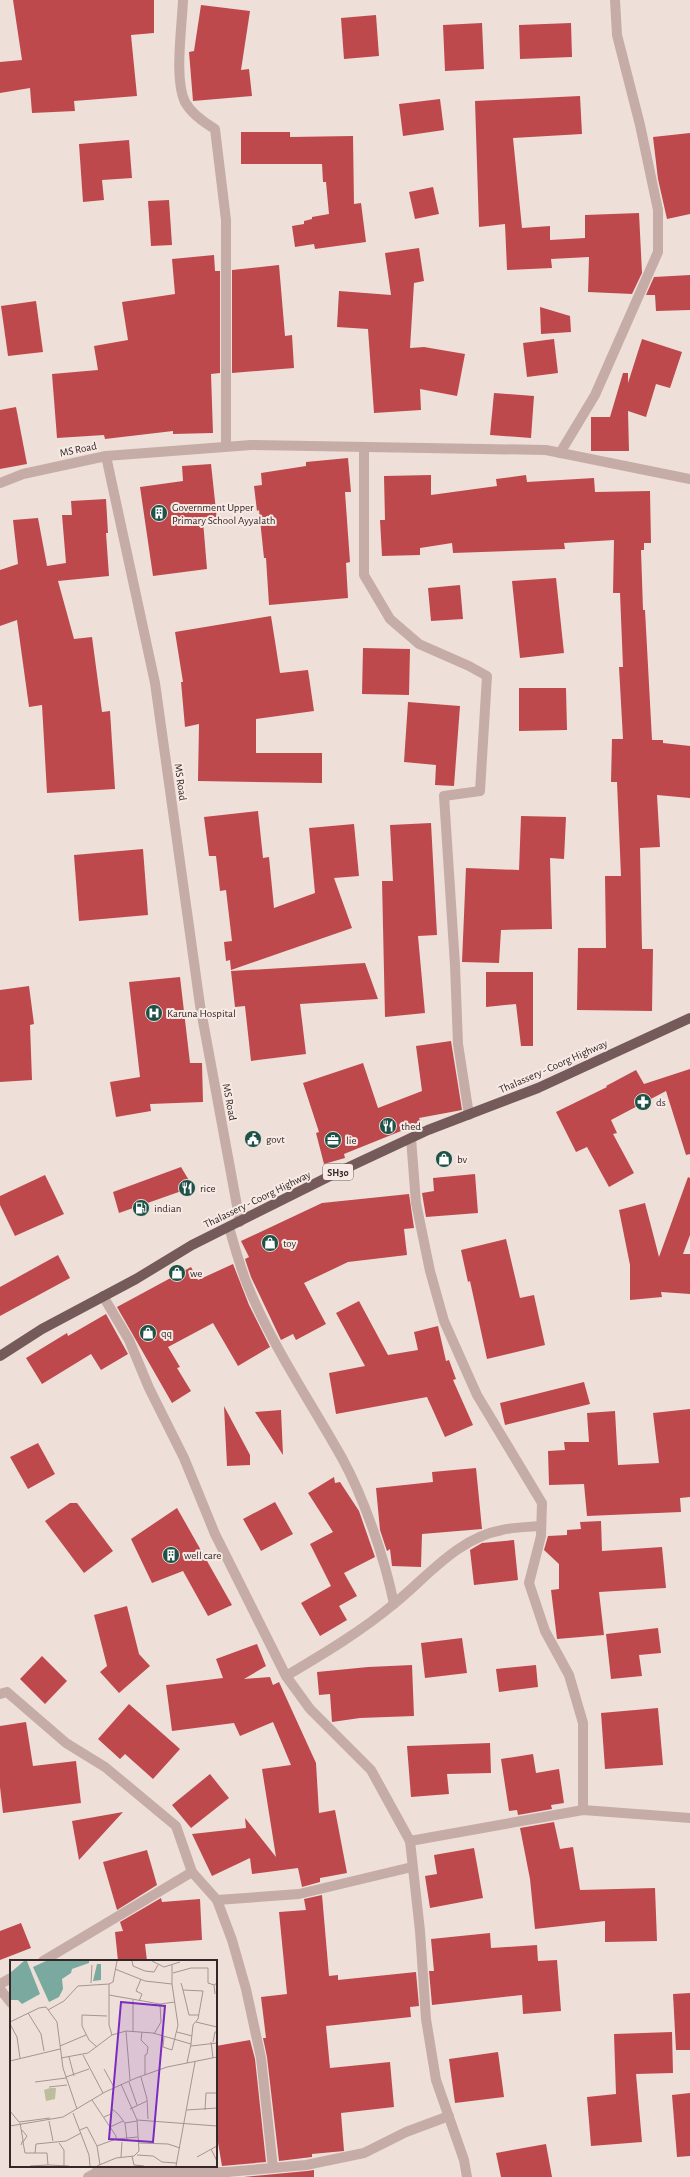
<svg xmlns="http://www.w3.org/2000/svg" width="690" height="2177" font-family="'Alegreya Sans',sans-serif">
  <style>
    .building { fill: #be494c }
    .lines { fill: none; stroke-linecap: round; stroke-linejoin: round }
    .minor { stroke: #c6aca6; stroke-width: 10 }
    .major { stroke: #745a59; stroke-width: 10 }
    .labels { text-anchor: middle; stroke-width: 4; stroke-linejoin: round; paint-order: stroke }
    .shield { fill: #f7eae5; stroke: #6e6260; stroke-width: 1 }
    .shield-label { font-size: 10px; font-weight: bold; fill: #332727 }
    .street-label { font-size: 11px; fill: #332727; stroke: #f7eae5 }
    .poi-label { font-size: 11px; fill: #332727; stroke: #f7eae5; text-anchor: start }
    .inset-road { fill: none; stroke: #a49592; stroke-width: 1 }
    .view { fill: #7b2cbf; fill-opacity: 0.15; stroke: #7b2cbf; stroke-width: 2 }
    .inset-edge { fill: none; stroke: #332727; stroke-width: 2 }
  </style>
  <rect width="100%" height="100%" fill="#efdfd9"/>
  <g class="building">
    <path d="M13 0H154V33L131 35 137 96 74 101 75 111 32 113 30 88 0 93V62L22 60Z"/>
    <path d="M201 5 250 11 241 70 249 69 252 96 193 101 189 52 194 51Z"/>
    <path d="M376 15 379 56 344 59 341 18Z"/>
    <path d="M482 23 484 69 445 71 443 25Z"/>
    <path d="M571 23 572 57 520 59 519 25Z"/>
    <path d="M580 96 582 134 513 138 522 228 550 226V240L585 238V215L639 213 642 273 632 294 588 292 589 257 551 259 552 268 507 270 505 224 479 227 475 101Z"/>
    <path d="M440 99 444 130 403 136 399 104Z"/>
    <path d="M241 132H290V137L353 136 354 204 361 203 366 242 315 249 314 244 295 247 292 226 304 224V221L312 219V217L329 214 326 182H323L322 164H241Z"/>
    <path d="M690 133V214L667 219 658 179 653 137Z"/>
    <path d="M129 140 132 178 102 180 104 200 83 202 79 144Z"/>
    <path d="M433 187 439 214 415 219 409 192Z"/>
    <path d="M169 200 172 245 151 246 148 201Z"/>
    <path d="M419 248 424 281 414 283 410 348 424 347 465 354 457 396 420 389 421 410 374 413 368 329 337 327 339 291 391 295 385 253Z"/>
    <path d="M214 255 215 271H220V373L211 374 213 433 173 434V431L105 439 104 435 57 438 52 374 98 370 94 346 128 340 122 302 175 294 172 259Z"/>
    <path d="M279 265 285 336 292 335 294 368 232 373V270Z"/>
    <path d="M690 275V310L656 311 655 295H646L654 277Z"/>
    <path d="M36 301 43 352 8 356 1 306Z"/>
    <path d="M540 307 570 316 571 332 541 334Z"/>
    <path d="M554 339 558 373 527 377 523 343Z"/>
    <path d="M642 339 682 352 670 388 656 384 646 417 628 411 629 451H591V417H610L623 373H628V383Z"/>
    <path d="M494 393 534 396 531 438 490 435Z"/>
    <path d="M16 407 27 464 0 469V410Z"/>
    <path d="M348 458 351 492H345L350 562 346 563 348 598 269 605 266 558H264L259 510 257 511 254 486 262 485 261 473 306 466V462Z"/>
    <path d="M211 464 217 520 203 521 207 569 153 576 140 487 183 481 182 466Z"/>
    <path d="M431 475V495L497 486 496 479 526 475 527 482 594 478 595 492 650 491 651 543H644V550H641L643 610H645L652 740H663V743L690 746V798L657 795 660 847 640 848 642 949H653L652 1011 577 1010 578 948H606L605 876H621L617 782H611L612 739H623L619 667H623L620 593H613L614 540 564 543 565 549 453 553 452 543 420 548V555L382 556 380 520H385L384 476Z"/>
    <path d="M106 499 108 533H106L109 576 58 581 74 639 92 637 102 712 110 711 115 789 47 793 42 705 29 707 17 620 0 626V570L18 564 13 520 38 518 47 566 66 563 62 515H72L71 501Z"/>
    <path d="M556 578 564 653 520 658 512 581Z"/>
    <path d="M460 585 463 619 431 621 428 588Z"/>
    <path d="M271 616 280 673 308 670 314 711 256 719V753H322V783L198 781 199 724 185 727 181 682H183L175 632Z"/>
    <path d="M363 648 410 649 409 695 362 694Z"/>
    <path d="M519 688H566L567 730 519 731Z"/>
    <path d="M408 702 460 706 454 786 435 785 436 765 404 762Z"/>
    <path d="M258 811 263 858 269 857 274 908 315 893 309 828 354 824 359 876 334 878 352 928 231 970 230 960 226 961 224 942 232 941 226 890 220 891 216 856H209L204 817Z"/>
    <path d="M521 816 566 817 564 859 550 858 552 929 501 930 499 963 462 962 466 868 519 870Z"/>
    <path d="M431 823 437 935 418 936 425 1013 385 1017 382 881H393L390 825Z"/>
    <path d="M143 849 148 915 79 921 74 855Z"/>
    <path d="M365 963 378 999 300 1004 306 1054 251 1061 245 1006 235 1007 231 971Z"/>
    <path d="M486 972H533V1046H521L516 1004 486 1007Z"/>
    <path d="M180 977 190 1063H202L203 1102 150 1104 151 1111 116 1117 110 1082 140 1077 129 982Z"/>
    <path d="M29 986 34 1024 30 1025 32 1080 0 1082V990Z"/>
    <path d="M451 1041 462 1110 419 1118 421 1123 344 1154 345 1158 324 1164 316 1133 319 1132 303 1083 363 1063 378 1108 422 1091 416 1046Z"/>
    <path d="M690 1069V1154L686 1155 666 1091 611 1120 617 1133 613 1134 634 1173 609 1187 587 1147 576 1152 556 1112 607 1087 606 1086 636 1070 644 1084Z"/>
    <path d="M181 1167 193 1187 119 1213 113 1192Z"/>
    <path d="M475 1174 478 1213 426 1217 422 1193 434 1191 433 1178Z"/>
    <path d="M45 1175 64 1214 15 1236 0 1205V1196Z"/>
    <path d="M688 1177 690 1178V1235L683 1254H690V1294L661 1292 662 1297 630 1300V1265L619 1210 645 1203 659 1257Z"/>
    <path d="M409 1194 414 1228 404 1229 407 1255 348 1262 304 1283 326 1324 296 1340 293 1334 281 1340 251 1277 245 1259 249 1257 241 1241 322 1203Z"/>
    <path d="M506 1239 520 1298 534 1295 545 1345 487 1359 470 1281 468 1282 461 1250Z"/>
    <path d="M58 1255 70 1278 0 1316V1287Z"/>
    <path d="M233 1264 249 1305 270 1347 238 1366 213 1323 168 1347 180 1367 177 1368 191 1391 172 1403 117 1307 191 1267 198 1280Z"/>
    <path d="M359 1301 388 1355 418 1350 414 1332 438 1326 446 1361 449 1360 456 1379 453 1380 473 1425 445 1437 427 1397 336 1414 329 1373 365 1366 336 1313Z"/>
    <path d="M106 1314 128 1354 101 1370 91 1354 42 1384 26 1358 67 1333 68 1336Z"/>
    <path d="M584 1382 590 1404 505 1425 500 1403Z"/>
    <path d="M224 1406 250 1455V1465L227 1466Z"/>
    <path d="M690 1409V1497L680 1498 681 1512 587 1516 584 1484 549 1485 548 1451 565 1450 564 1442H589L587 1413 615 1411 618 1465 659 1463 653 1413Z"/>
    <path d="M281 1410 283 1455 255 1412Z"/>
    <path d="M38 1443 55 1474 28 1489 10 1457Z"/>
    <path d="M476 1468 482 1529 422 1534 421 1567 392 1566 390 1549 387 1551 380 1530 376 1488 433 1482 432 1472Z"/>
    <path d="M334 1477 335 1483 340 1482 359 1511 375 1557 344 1573 357 1596 339 1606 347 1620 320 1636 301 1603 331 1586 310 1544 333 1532 308 1493Z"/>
    <path d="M275 1502 293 1534 261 1551 243 1519Z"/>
    <path d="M70 1503H77L113 1551 84 1573 45 1521Z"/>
    <path d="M177 1508 232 1605 208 1616 183 1571 152 1583 131 1539Z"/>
    <path d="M601 1521 602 1551 662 1547 666 1588 599 1592 604 1635 557 1639 551 1590 559 1589V1564L544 1550 548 1536 567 1535V1530L581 1529 580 1522Z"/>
    <path d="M514 1540 518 1580 474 1585 470 1550 482 1543Z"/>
    <path d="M127 1606 139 1654 150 1666 119 1693 100 1672 107 1666 94 1615Z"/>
    <path d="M658 1628 661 1653 639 1655 642 1676 611 1679 606 1634Z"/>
    <path d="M462 1638 467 1673 425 1678 421 1643Z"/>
    <path d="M257 1644 266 1666 244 1679 270 1677 273 1685 279 1682 316 1763 319 1813 335 1810 347 1873 320 1878V1882L302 1887 298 1868 252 1874 250 1858 212 1876 192 1834 246 1828 245 1818 276 1857 262 1769 291 1765 273 1722 240 1736 234 1723 172 1731 166 1685 223 1678 216 1659Z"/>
    <path d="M42 1656 67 1681 45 1704 20 1679Z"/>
    <path d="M412 1665 414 1716 360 1718 332 1722 330 1694 319 1695 317 1672 368 1667Z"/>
    <path d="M536 1665 538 1687 499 1692 496 1669Z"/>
    <path d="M129 1704 180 1749 153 1779 125 1754 120 1759 98 1739Z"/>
    <path d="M658 1708 663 1765 605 1769 601 1713Z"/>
    <path d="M26 1722 33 1766 76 1761 81 1803 3 1813 0 1787V1726Z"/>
    <path d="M490 1743 491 1773 447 1774 449 1794 411 1797 407 1746Z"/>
    <path d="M533 1754 536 1773 559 1769 564 1803 551 1805 552 1809 518 1815 517 1810 509 1811 501 1759Z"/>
    <path d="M210 1774 229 1798 191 1828 172 1805Z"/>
    <path d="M123 1812 79 1860 72 1821Z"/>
    <path d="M554 1822 560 1849 573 1847 580 1890 655 1888 657 1941 605 1942V1921L535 1929 530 1879 520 1828Z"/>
    <path d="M474 1848 483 1898 430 1908 425 1876 437 1874 434 1855Z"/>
    <path d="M147 1850 157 1885 117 1910 103 1862Z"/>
    <path d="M322 1895 329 1976 338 1975V1980L416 1972 419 2006 410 2007 411 2017 326 2026 330 2068 390 2062 394 2107 341 2113 344 2151 312 2154V2157L279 2161 267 2057 263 2038H266L261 1997 287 1994 279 1912 306 1910 304 1899Z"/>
    <path d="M161 1898 162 1902 200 1899 202 1940 145 1944 147 1961H118L115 1932 123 1931 120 1922Z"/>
    <path d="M21 1923 31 1948 0 1960V1931Z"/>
    <path d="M490 1933 491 1948 537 1945 538 1961 557 1960 561 2011 523 2014 522 1995 432 2005 429 1971H434L431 1939Z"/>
    <path d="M690 1993V2050H676L673 1994Z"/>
    <path d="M672 2032 673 2073 636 2074 642 2142 591 2146 587 2097 616 2094 614 2034Z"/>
    <path d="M250 2040 255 2059 266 2162 222 2166 216 2131V2046Z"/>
    <path d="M498 2052 504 2097 455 2103 449 2059Z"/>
    <path d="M690 2093V2156L677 2157 672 2095Z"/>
    <path d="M546 2144 552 2177H501L496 2153Z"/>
    <path d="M314 2170V2177H244L307 2171Z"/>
  </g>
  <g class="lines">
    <g class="minor">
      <path d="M183 0C182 27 174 79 185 102 191 113 205 123 215 129L226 220V446"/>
      <path d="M364 447V575L390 619 419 644 469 666 487 676 480 791 444 796 455 965 458 1044 469 1115"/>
      <path d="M560 453 595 395 658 252V210L640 125 617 35 615 0"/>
      <path d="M106 456 251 445 546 450 690 479"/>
      <path d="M0 483 23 474 106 456 155 683 200 1005 240 1222"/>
      <path d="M411 1138 416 1203 430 1271 444 1321 477 1395 542 1503 541 1536 529 1583 545 1631 569 1675 583 1723V1810"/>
      <path d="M229 1227C234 1245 239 1262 245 1279 270 1343 309 1399 342 1458 364 1498 385 1559 394 1604"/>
      <path d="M103 1296 129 1340 149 1388 184 1458 215 1534 286 1676 310 1709 371 1770 410 1841 420 1931 426 2019 436 2080 464 2160 467 2177"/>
      <path d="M286 1676C323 1654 362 1631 395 1603 428 1576 458 1538 502 1530 514 1527 528 1527 541 1526"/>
      <path d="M0 1694 7 1692 66 1743 105 1767 176 1826 192 1872 217 1900 232 1940 246 1989 261 2058 273 2168"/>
      <path d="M410 1841 583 1810 690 1818"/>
      <path d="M217 1900 299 1894 412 1867V1865"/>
      <path d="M43 1961 192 1872"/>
      <path d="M0 1984 11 1978"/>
      <path d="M0 1989 11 2003"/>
      <path d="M97 2172H227L306 2165 364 2153 406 2132 449 2116"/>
      <path d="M88 2177 97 2172 98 2166"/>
    </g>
    <path class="major" d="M0 1356 42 1329 136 1279 192 1245 336 1173 428 1130 538 1088 690 1018"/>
  </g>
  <defs>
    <g id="building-disc" transform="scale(0.9)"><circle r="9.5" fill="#1f5247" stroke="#f7eae5"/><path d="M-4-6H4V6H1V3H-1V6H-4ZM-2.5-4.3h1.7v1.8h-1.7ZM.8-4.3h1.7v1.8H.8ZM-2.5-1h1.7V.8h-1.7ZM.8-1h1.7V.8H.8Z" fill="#fff"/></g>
    <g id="hospital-disc" transform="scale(0.9)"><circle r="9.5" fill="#1f5247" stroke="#f7eae5"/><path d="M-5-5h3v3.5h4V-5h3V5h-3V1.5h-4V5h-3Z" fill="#fff"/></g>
    <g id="pharmacy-disc" transform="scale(0.9)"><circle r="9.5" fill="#1f5247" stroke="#f7eae5"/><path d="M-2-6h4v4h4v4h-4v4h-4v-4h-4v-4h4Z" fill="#fff"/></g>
    <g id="restaurant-disc" transform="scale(0.9)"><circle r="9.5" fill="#1f5247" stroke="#f7eae5"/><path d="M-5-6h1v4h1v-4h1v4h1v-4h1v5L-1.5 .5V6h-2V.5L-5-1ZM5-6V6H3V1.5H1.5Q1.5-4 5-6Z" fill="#fff"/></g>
    <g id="civic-disc" transform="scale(0.9)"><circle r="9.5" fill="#1f5247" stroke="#f7eae5"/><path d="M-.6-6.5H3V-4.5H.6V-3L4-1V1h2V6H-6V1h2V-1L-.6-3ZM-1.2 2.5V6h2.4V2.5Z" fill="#fff"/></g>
    <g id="office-disc" transform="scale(0.9)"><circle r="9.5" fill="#1f5247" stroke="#f7eae5"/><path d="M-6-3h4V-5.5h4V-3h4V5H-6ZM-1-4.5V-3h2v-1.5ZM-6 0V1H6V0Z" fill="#fff"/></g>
    <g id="shop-disc" transform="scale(0.9)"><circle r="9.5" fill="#1f5247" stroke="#f7eae5"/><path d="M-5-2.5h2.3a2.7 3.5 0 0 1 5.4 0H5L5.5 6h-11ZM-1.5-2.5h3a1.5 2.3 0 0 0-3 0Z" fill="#fff"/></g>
    <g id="fuel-disc" transform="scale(0.9)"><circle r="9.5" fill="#1f5247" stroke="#f7eae5"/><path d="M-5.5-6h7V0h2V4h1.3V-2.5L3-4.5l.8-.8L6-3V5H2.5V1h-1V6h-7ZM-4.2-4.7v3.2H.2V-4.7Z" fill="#fff"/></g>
  </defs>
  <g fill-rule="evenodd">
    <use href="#building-disc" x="159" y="513"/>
    <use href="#hospital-disc" x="154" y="1013"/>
    <use href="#pharmacy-disc" x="643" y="1102"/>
    <use href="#restaurant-disc" x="388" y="1126"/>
    <use href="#civic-disc" x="253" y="1139"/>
    <use href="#office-disc" x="333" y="1140"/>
    <use href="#shop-disc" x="444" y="1159"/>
    <use href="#restaurant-disc" x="187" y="1188"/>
    <use href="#fuel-disc" x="141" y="1208"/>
    <use href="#shop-disc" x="270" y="1243"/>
    <use href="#shop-disc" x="177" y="1273"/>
    <use href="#shop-disc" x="148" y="1333"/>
    <use href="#building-disc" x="171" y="1555"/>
  </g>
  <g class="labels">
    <rect class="shield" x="323" y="1164" width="30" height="16" rx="3"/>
    <g class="shield-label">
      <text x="338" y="1176">SH30</text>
    </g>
    <g class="street-label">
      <text transform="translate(78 449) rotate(-12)" y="4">MS Road</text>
      <text transform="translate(181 782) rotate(82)" y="4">MS Road</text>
      <text transform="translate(553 1066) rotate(-24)" y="4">Thalassery - Coorg Highway</text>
      <text transform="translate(230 1102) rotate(79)" y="4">MS Road</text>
      <text transform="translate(257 1199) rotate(-26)" y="4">Thalassery - Coorg Highway</text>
    </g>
    <g class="poi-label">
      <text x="172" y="511">Government Upper<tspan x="172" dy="13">Primary School Ayyalath</tspan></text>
      <text x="167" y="1017">Karuna Hospital</text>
      <text x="656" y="1106">ds</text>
      <text x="401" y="1130">thed</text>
      <text x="266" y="1143">govt</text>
      <text x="346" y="1144">lie</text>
      <text x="457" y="1163">bv</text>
      <text x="200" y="1192">rice</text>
      <text x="154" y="1212">indian</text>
      <text x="283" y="1247">toy</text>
      <text x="190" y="1277">we</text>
      <text x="161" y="1337">qq</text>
      <text x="184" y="1559">well care</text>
    </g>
  </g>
  <g transform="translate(10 1960)">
    <rect width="207" height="207" fill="#efdfd9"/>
    <path d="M40 128H46L45 139 36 141 34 130Z" fill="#bbbd9b"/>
    <path d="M14 1H17L30 34 12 44 8 40H0V13ZM36 1H79V3L62 9 61 13 52 19 53 29 49 37 39 42 23 7ZM87 4H91V20L83 21Z" fill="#7aaa9f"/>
    <path class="inset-road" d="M122 1 123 6 135 11 144 12 148 5M142 1 154 7 170 2M105 9 135 21 162 24M163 13 181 8H198V23L204 25M81 23 82 5M171 23 173 30 193 31 188 59 183 65 181 84M99 24V65L102 75 116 71 120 120M99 24 103 22 107 1M173 30 179 55H189M205 34 204 25 207 23M99 35 150 44 151 62 144 74M129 41 132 34 126 31 131 19M150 44 165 42M38 50 54 41 68 26 99 24M18 53 31 74 34 91M0 62 29 48 36 47 47 62 53 108 67 149M186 62 207 67M0 64 7 77 10 98M116 71 143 73 181 84 177 103M123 71V40M132 72 131 80 138 87 137 94 135 95V115M167 72 182 76M154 77 153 87 162 90 168 65 162 24V4M201 82 203 98M203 82 205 72H207M50 86 76 75M181 86 207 83M87 87 79 80 72 66V55L97 56M73 95 93 133M59 97 64 116M51 98 78 93 102 75M0 101 50 89M94 109 104 127M56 117 79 109M131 117 137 139 138 159M25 122 56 118M119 122 127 145M39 127 57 125M82 140 106 176V179L87 186M120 149 137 141M177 150 207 148M195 150 196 133H207M0 151 9 162 40 158M63 153 79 195 80 206M94 157 101 154 102 149 108 154 115 163 117 180M127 160 207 166M39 161 43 181M10 163 13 180 11 185M115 163 127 161M0 166 53 157 95 132 126 118 157 107 207 97M100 167 113 161M12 170 17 176 13 182 15 193H25M70 170 77 167 87 186 90 205M106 179 128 177M49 183 54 190V206M129 183 158 184 170 188M201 189 207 201M127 195 143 196 152 202 166 203M122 196 124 205 134 206M111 197 112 182M187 197 207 186M38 205 59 206M20 206 38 205 37 193H25L26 184 56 181 71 173M87 206 106 198 124 196 129 191 127 160 111 124M166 206 185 102"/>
    <path class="view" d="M111 42 155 46 143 182 99 179Z"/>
    <rect width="207" height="207" class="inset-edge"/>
  </g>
</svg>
